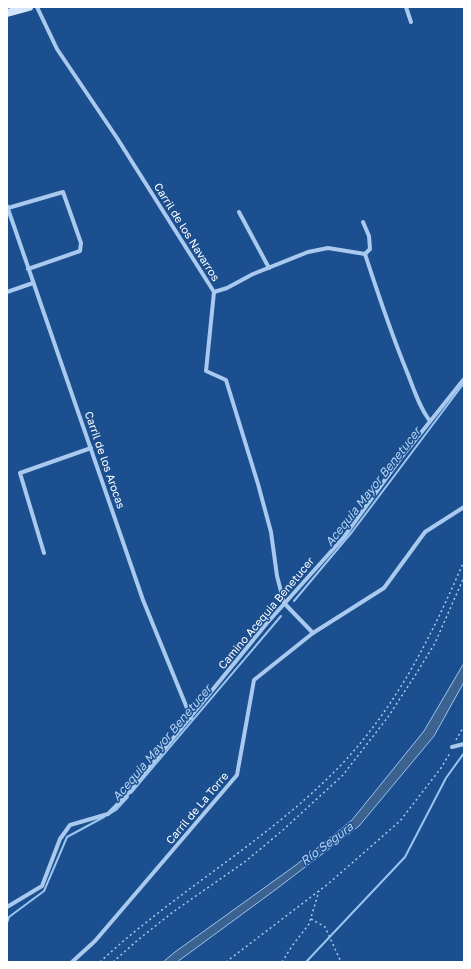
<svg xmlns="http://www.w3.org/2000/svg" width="471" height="969" font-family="'Golos Text',sans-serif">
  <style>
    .water { fill: #3c6290; stroke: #9cc4f0 }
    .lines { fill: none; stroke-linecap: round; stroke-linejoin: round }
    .stream { stroke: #9cc4f0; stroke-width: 2 }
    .path { stroke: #a9c9ee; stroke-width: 1.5; stroke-dasharray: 2 3; stroke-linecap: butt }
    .minor { stroke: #a9c9ee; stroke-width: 4 }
    .secondary { stroke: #d6e6fa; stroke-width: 8 }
    .labels { text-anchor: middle; stroke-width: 3; stroke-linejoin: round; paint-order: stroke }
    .street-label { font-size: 11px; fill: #fff; stroke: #1b4f8f }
    .water-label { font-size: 12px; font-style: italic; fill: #b5d3f5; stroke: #1b4f8f }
  </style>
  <rect width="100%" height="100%" fill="#1b4f8f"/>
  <path class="water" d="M464 663V682L434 736 359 826 275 890 177 962H163L175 952 296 865 352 820 424 731Z"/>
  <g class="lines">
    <g class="stream">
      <path d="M294 601 352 532 464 383"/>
      <path d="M131 793 281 616"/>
      <path d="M111 813 116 810 128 797"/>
      <path d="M7 923 9 917 44 891 67 837 104 817"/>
      <path d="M306 962 405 857 446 778 464 753"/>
    </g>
    <g class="path">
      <path d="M456 740 464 726"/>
      <path d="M311 919 325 927 341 962"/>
      <path d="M100 962C176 891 269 840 341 765 397 706 432 635 464 561"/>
      <path d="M113 962 139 939 173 912 246 861 283 830 343 775 388 717 416 674 435 643 464 577"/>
      <path d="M226 962 328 884 400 821 441 768 450 753"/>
      <path d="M282 962 292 946 309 924 319 891"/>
    </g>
    <g class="minor">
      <path d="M37 7 57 49 117 138 214 292 206 371 226 380 258 484 271 532 277 576 284 603 313 633"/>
      <path d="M406 7 411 22"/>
      <path d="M7 206 143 600 191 718"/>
      <path d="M8 208 63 192 81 243 80 251 28 269"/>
      <path d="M239 212 269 268"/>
      <path d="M365 254C378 294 391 333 407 372 414 389 419 407 430 421"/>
      <path d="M7 292 33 283"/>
      <path d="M214 292 227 288 253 274 308 252 328 248 365 254 370 249 369 236 363 222"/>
      <path d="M44 553 20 473 91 448"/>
      <path d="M452 747 464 744"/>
      <path d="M7 907 42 886 60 839 70 825 108 814 126 796 267 623 344 537 400 459 464 379"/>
      <path d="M72 962 95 941 237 775 254 680 313 633 384 588 425 532 464 507"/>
    </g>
    <path class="secondary" d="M7 13 29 7"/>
  </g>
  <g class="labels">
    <g class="street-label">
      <text transform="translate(187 232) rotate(58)" y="4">Carril de los Navarros</text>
      <text transform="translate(105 460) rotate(71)" y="4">Carril de los Arocas</text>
      <text transform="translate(266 613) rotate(-50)" y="4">Camino Acequia Benetucer</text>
      <text transform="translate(197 808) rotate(-50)" y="4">Carril de La Torre</text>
    </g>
    <g class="water-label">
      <text transform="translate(373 487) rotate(-52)" y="4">Acequia Mayor Benetucer</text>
      <text transform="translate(162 743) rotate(-50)" y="4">Acequia Mayor Benetucer</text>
      <text transform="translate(327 844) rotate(-37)" y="4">Río Segura</text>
    </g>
  </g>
  <rect width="471" height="969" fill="none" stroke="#ffffff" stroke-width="16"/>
</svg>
